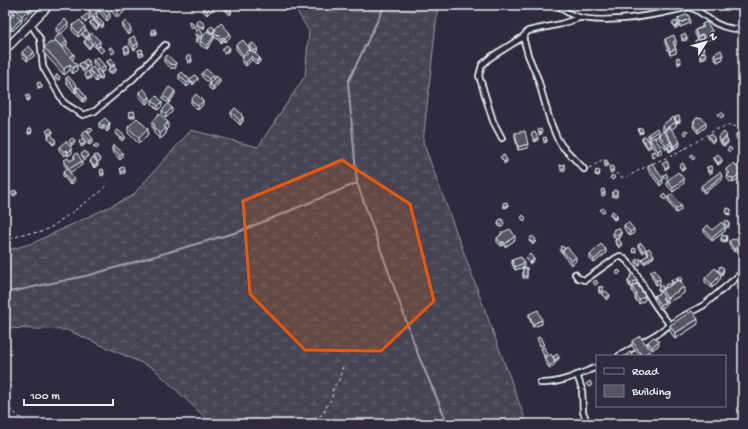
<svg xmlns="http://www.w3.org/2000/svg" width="748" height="429" font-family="'Gochi Hand',sans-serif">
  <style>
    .wetland { fill: url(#wetland-marsh); stroke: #979aa6 }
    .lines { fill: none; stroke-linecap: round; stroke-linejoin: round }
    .stream { stroke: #9c9fab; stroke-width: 2 }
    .minor-casing { stroke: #e8f1f8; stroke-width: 8 }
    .primary-casing { stroke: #e8f1f8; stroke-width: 10 }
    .path { stroke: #e8f1f8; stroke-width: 1; stroke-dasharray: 3 3; stroke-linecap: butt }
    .minor { stroke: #2f2a3d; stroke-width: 4.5 }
    .primary { stroke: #2f2a3d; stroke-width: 7 }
    .wall { fill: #4b4957; stroke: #e8f1f8 }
    .shaded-wall { fill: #3d3c47; stroke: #e8f1f8 }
    .building { fill: #575565; stroke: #e8f1f8 }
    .marked { fill: #e8590c; fill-opacity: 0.2; stroke: #e8590c; stroke-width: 3; stroke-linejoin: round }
  </style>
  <defs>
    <pattern id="wetland-marsh" width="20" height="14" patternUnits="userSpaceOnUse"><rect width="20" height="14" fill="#464455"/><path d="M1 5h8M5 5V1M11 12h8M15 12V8" fill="none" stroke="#615f6e"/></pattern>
  </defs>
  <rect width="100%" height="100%" fill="#2f2a3d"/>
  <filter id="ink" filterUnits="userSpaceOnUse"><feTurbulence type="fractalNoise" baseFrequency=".025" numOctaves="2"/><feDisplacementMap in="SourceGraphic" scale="8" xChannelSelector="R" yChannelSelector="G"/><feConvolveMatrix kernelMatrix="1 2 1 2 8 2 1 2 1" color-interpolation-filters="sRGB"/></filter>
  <g filter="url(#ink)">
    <path class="wetland" d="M293 5H438L423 142 527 424H212L153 368 67 330 5 328V251L33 243 132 196 191 130 258 147 305 76 309 31Z"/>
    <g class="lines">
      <g class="stream">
        <path d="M385 5 348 82 357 183 419 357 448 424"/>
        <path d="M5 293 90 275 241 231 357 183"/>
      </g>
      <g class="minor-casing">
        <g id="minor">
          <path d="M559 5C579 33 660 14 689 7 698 9 702 14 709 19 719 26 731 30 743 29"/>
          <path d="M31 24 40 39 43 67 64 103 83 115 95 111 133 79 165 45"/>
          <path d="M523 37 528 55 538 79 550 121 557 138 562 146 584 169"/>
          <path d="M502 138 493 121 481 82 479 76 482 65 491 57 523 37 528 31 561 24 579 18"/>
          <path d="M575 274 578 278 585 280 616 258 620 256C632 261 641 283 648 294 654 305 662 315 670 325"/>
          <path d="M619 356 655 335 680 318 704 305 743 272"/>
          <path d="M577 375 582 389 583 412 588 424"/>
          <path d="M540 383C560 384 579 374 597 367"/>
        </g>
      </g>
      <g class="primary-casing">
        <path id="primary" d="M5 50 49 5"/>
      </g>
      <g class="path">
        <path d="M608 164 619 176 625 178 649 165 678 153 715 130 729 125 743 128"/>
        <path d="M589 168C595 166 599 161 604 159L606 161"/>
        <path d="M5 241 23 234 41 232 53 226 103 190 107 182"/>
        <path d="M5 405 28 424"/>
        <path d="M310 424 324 413 327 405 332 399 333 388 339 380 343 366"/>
      </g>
      <use href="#minor" class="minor"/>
      <use href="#primary" class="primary"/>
    </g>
    <g class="wall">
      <path d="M5 5H39L31 13 29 11V14L22 21 21 20V23L12 31 9 28V31L6 23V22L8 19 5 16Z"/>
      <path d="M94 5H104L103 7 110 18 107 21 100 13V11L99 12 94 7Z"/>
      <path d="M107 5H123L124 12 117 18Z"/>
      <path d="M217 5 207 15 203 11V7Z"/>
      <path d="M224 7 232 13 230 15 224 9Z"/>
      <path d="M89 10 97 16 104 26 102 28 94 20V18L93 19 89 14Z"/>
      <path d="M678 18 690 23 680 27 678 22Z"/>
      <path d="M90 22 99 27 96 30 90 24Z"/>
      <path d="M196 23 205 26 203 30 196 25Z"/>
      <path d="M122 24 131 33 128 35 122 27Z"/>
      <path d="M702 24 712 34 710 35V39L704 42 703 38 700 40 704 52 706 57 701 60 699 56V54L695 45V41L698 40 695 34V30L702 27Z"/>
      <path d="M72 26 85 31 78 37 72 30Z"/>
      <path d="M68 27 61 33 67 45 66 46 74 58 72 60 77 70 73 74 70 70 64 75 44 53V47L52 44 54 43V39L59 34 56 31V28Z"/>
      <path d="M208 29H215L230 37 225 42 223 40 221 43 218 40V38L217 39 214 36V32L215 31 212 34 214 39 207 49 200 45V41L211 33 208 31Z"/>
      <path d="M82 33 90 35 100 45 96 48 89 40V36L86 39 82 35Z"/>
      <path d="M195 34 203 35 201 39 195 35Z"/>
      <path d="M129 39 138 47 134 50 129 43Z"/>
      <path d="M665 39 676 45H675L676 53 670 55 665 43Z"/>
      <path d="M84 41 92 46 89 49 84 43Z"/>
      <path d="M236 45 250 51 251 50 249 47V45L258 51 255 53 260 62 257 65 252 60 246 66 242 63V59L243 58 236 49Z"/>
      <path d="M124 47 130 52 127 54H125Z"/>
      <path d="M22 52 34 56 27 61 22 56Z"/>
      <path d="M714 54 723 59 717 62 714 57Z"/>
      <path d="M164 59 176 63V67L175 69 173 67 172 69 164 62Z"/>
      <path d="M93 60 105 70 101 73 103 78 100 80 99 78V79L96 82 89 73V69L96 71 98 69 93 63Z"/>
      <path d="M107 61 115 65 112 67 116 71 110 74 108 71V69L111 68 107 62Z"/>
      <path d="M79 64 86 70 83 72 79 66Z"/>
      <path d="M202 73 213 79 209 83 202 77Z"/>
      <path d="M179 75 189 80H198L193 85 190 82V84L187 87 179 79Z"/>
      <path d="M66 78 77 88 86 100 83 102 76 93V91L75 93 66 82Z"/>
      <path d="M220 82 213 91 209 88V84Z"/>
      <path d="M139 92 150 101 146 104 139 96Z"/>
      <path d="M175 94 169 103 163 100V96Z"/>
      <path d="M152 100 162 106 158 110 152 104Z"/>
      <path d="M191 100 203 104 198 110 191 103Z"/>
      <path d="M162 110 172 112 166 118 162 114Z"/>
      <path d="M231 112 242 116 243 121 240 125 231 116Z"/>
      <path d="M675 117 680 122 676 123V122V126L671 129 680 145 674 149 672 145 673 150 669 152 668 148 666 149 659 138V135L655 138 662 152 658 155 651 145V147L648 149 642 140V138L650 144V141L648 138V134H659L665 133 662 128V125L676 122Z"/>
      <path d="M694 120 706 127 698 133 693 127Z"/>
      <path d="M152 122 168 128 166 130V134L160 139 154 133V129L152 127Z"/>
      <path d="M99 123H110L109 130 107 132 104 128 102 130 99 127Z"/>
      <path d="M128 127 148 134 139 144 128 133Z"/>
      <path d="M32 131 31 134H28V132Z"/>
      <path d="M115 132 125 138 122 141 115 134Z"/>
      <path d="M743 132V147L736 138V134Z"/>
      <path d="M82 133 93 142 89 145 82 137Z"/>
      <path d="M515 133 528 148 518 150 515 137Z"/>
      <path d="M708 136 715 141 712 143 708 138Z"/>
      <path d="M48 137 56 143 53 145 48 138Z"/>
      <path d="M718 137 727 138H726L728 143 724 146 721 144V142V143L718 139Z"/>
      <path d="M59 147 72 153 68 156 67 154 64 156 59 150Z"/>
      <path d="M112 147 123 157 120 160 112 151Z"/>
      <path d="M74 155 82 165 70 172 74 182 70 185 63 176V172L67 169 64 164V160L70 161 74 159Z"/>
      <path d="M714 157 722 162 718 165 714 159Z"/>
      <path d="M90 161 98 165 94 168 90 162Z"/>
      <path d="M648 166 663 183 660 186 648 170Z"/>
      <path d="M707 167H712V173H708Z"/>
      <path d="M726 169 741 177 733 183 732 181 730 182 727 178 728 174 726 172Z"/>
      <path d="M600 173 599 176 595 175V174Z"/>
      <path d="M722 180 704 193 701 189V186Z"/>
      <path d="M667 181 684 183 673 192 667 185Z"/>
      <path d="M617 191V197H613L612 195V193Z"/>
      <path d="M668 197 681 210 676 213 668 201Z"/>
      <path d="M726 212 731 214 729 215 726 214Z"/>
      <path d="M610 213 617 218 614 220 610 215Z"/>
      <path d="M725 221 729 222V227L727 228 725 227V231L712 241 704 232V229L712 230 724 225Z"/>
      <path d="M498 223 504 225 502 227H500L498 225Z"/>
      <path d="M624 225 634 233 630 236 624 229Z"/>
      <path d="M501 233 515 240 505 247 503 245 501 246 497 242V238L501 235Z"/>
      <path d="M613 233 621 236 619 239H618L622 246 619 248 615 242V240L617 239H616L613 236Z"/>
      <path d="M727 238 726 242 721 241V239Z"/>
      <path d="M529 240 536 241 533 245 529 241Z"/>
      <path d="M729 241 740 248 734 252 729 245Z"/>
      <path d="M638 245 646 249 654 257 644 264 642 260V259L648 255 646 251 643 253 638 247Z"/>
      <path d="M565 249 576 261 571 265 563 254V253L560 252V250Z"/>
      <path d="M606 253 594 263 590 259V255Z"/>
      <path d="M512 260 524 267 515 270 512 264Z"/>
      <path d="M636 262 641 263 639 266 636 264Z"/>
      <rect x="523" y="268" width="4" height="10"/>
      <path d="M724 270 722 275 720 274 721 278 712 288 705 282V278L718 271Z"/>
      <path d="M651 271 660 283 656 285 651 275Z"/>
      <path d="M630 276 637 283 630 287 628 283V280L630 278Z"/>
      <path d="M677 278 682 282 681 283 684 293 667 303 664 298 665 306 660 309 654 299V296L661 292H659L658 291V289H663L665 288V287L672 284 671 280 677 281Z"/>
      <rect x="599" y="287" width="4" height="6"/>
      <path d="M632 287 645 300 639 304 635 299V296L632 291Z"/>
      <path d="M529 314 542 324 533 327 529 318Z"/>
      <path d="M698 324 675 339 670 331V325Z"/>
      <path d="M632 341 650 356H639L632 346Z"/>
      <path d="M648 342 659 345 652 350 648 345Z"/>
      <path d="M545 358H553L559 359 555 361V364L550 369 545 362Z"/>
    </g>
    <g class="shaded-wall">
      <path d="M35 5H39L31 13V9Z"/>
      <path d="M101 5H104V7L100 9 99 12V8Z"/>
      <path d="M213 5H217L207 15V11Z"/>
      <path d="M261 5V7L258 10V8Z"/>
      <path d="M124 6V12L117 18V12Z"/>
      <path d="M738 7V9L734 10V8Z"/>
      <path d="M29 9V14L22 21V16Z"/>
      <path d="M14 12V15L9 20V16Z"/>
      <path d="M97 12V16L93 19V16Z"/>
      <path d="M110 14V18L107 21V17Z"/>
      <path d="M90 17V19L85 23V22Z"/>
      <path d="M21 19V23L12 31V28Z"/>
      <path d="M690 19V23L680 27V23Z"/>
      <path d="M68 23V27L60 35V31Z"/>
      <path d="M9 25V31L5 34V29Z"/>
      <path d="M678 25V27L675 29V27Z"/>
      <path d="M85 27V31L78 37V33Z"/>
      <path d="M131 29V33L128 35V32Z"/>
      <path d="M712 31V34L710 35V39L704 42V38L709 32Z"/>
      <path d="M156 32V34L152 35V33Z"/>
      <path d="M230 33V37L225 42V38Z"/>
      <path d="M90 34V36L86 39V37Z"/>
      <path d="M703 34V38L698 40V37Z"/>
      <path d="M214 36V39L207 49V46Z"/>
      <path d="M223 37V40L221 43V39Z"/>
      <path d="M687 38V40L682 41V39Z"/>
      <path d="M67 41V45L62 48 60 46Z"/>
      <path d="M100 41V45L96 48V45Z"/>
      <path d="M676 41V45L673 46V42Z"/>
      <path d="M138 43V47L134 50V46Z"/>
      <path d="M92 44V46L89 49V47Z"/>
      <path d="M230 48V50L224 54V53Z"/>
      <path d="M250 49V53L243 58V55Z"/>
      <path d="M676 49V53L670 55V51Z"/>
      <path d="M704 49V52L699 54V51Z"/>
      <path d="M34 52V56L27 61V58Z"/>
      <path d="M143 53V55L139 56V54Z"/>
      <path d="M74 54V58L70 61V57Z"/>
      <path d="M706 55V57L701 60V58Z"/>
      <path d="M723 55V59L717 62V58Z"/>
      <path d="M252 56V60L246 66V63Z"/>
      <path d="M260 58V62L257 65V62Z"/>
      <path d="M192 60V62L188 63V61Z"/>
      <path d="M681 62V63L678 65V63Z"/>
      <path d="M70 64V70L64 75V69Z"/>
      <path d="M90 64V66L86 68V66Z"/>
      <path d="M77 65V70L73 74V68Z"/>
      <path d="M105 66V70L101 73V69Z"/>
      <path d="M116 69V71L110 74V72Z"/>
      <path d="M99 75V79L96 82V78Z"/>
      <path d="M213 75V79L209 83V79Z"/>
      <path d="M91 76V78L87 80V79Z"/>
      <path d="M198 78V80L193 85V83Z"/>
      <path d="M220 79V82L213 91V87Z"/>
      <path d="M190 80V84L187 87V83Z"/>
      <path d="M10 86V90L5 93V90Z"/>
      <path d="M42 86V88L38 89V87Z"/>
      <path d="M77 86V90L76 89V91L75 93V89Z"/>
      <path d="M175 91V94L169 103V100Z"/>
      <path d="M86 97V100L83 102V99Z"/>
      <path d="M150 97V101L146 104V100Z"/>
      <path d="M30 98V100L27 101V100Z"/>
      <path d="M203 101V104L198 110V106Z"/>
      <path d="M162 102V106L158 110V106Z"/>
      <path d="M172 108V112L166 118V114Z"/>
      <path d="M7 112 6 123 5 124V120Z"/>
      <path d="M135 115V117L130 118V117Z"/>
      <path d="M243 117V121L240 125V121Z"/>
      <path d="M680 120V122L676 123V122Z"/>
      <path d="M168 122V128L166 130V134L160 139V134L164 127Z"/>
      <path d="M676 122V126L666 133 665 129Z"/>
      <path d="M110 123 109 130 107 132 108 124Z"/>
      <path d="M706 123V127L698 133V130Z"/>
      <path d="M104 124V128L102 130V126Z"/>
      <path d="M148 129V134L139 144V138Z"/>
      <path d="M53 131V133L48 136V134Z"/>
      <path d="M659 131V135L650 141V137Z"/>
      <path d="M542 132V134L539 135V133Z"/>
      <path d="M639 132H643V133L639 134Z"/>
      <path d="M538 138V140L534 142V140Z"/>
      <path d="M93 139V142L89 145V141Z"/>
      <path d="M75 140V142L71 146V144Z"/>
      <path d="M547 140V142L544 143V141Z"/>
      <path d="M728 141V143L724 146V144Z"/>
      <path d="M671 142V145L666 149V145Z"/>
      <path d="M680 142V145L674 149V146Z"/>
      <path d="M85 143V145L81 147V145Z"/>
      <path d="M528 144V148L518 150V147Z"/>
      <path d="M662 148V152L658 155V151Z"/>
      <path d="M72 149V153L68 156V152Z"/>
      <path d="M673 149V150L669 152V150Z"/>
      <path d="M67 150V154L64 156V152Z"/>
      <path d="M123 153V157L120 160V156Z"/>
      <path d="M88 155V157L84 161V159Z"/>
      <path d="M655 155V157L652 158V156Z"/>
      <path d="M507 160V162L504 164V162Z"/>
      <path d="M722 160V162L718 165V163Z"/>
      <path d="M82 161V165L69 173V169Z"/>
      <path d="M98 163V165L94 168V166Z"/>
      <path d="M608 164V166L605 167V165Z"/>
      <path d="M669 166V167L665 170V168Z"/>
      <path d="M685 167V169L682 171V170Z"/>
      <path d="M565 168V170L561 171V169Z"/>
      <path d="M613 170V172L610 173V171Z"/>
      <path d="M125 171V173L121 174V172Z"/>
      <path d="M104 173V175L101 176V174Z"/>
      <path d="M741 173V177L733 183V179Z"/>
      <path d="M722 176V180L704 193V190Z"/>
      <path d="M74 179V182L70 185V182Z"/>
      <path d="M663 179V183L660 186V182Z"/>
      <path d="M684 179V183L673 192V188Z"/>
      <path d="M17 192V194L13 197V195Z"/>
      <path d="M605 193V195L602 196V194Z"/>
      <path d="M508 205V207L504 208V207Z"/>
      <path d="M681 206V210L676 213V209Z"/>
      <path d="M617 216V218L614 220V219Z"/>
      <path d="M725 227V231L712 241V238Z"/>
      <path d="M634 229V233L630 236V232Z"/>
      <path d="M621 232V236L619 239V235Z"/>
      <path d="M515 236V240L505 247V244Z"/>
      <path d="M503 241V245L501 246V243Z"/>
      <path d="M740 245V248L734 252V249Z"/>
      <path d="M606 249V253L594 263V260Z"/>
      <path d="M654 255V257L644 264V262Z"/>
      <path d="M576 257V261L571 265V261Z"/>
      <path d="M534 259V261L529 264V263Z"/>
      <path d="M524 263V267L515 270V267Z"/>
      <path d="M721 275V278L712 288V284Z"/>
      <path d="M660 279V283L656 285V281Z"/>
      <path d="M637 280V283L630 287V284Z"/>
      <path d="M684 287V293L667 303V298Z"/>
      <path d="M610 295V297L606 300V298Z"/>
      <path d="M645 296V300L639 304V300Z"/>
      <path d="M665 302V306L660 309V305Z"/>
      <path d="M698 319V324L675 339V333Z"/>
      <path d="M542 320V324L533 327V324Z"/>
      <path d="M659 341V345L652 350V347Z"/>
      <path d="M650 351V356H642Z"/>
      <path d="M547 355V357L544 358V356Z"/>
      <path d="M559 357V359L555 362V360Z"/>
      <path d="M555 361V364L550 369V366Z"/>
    </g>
    <g class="building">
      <path d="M5 5H8L14 12 9 16 5 12Z"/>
      <path d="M11 5H26L29 9 22 16Z"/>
      <path d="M27 5H35L31 9Z"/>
      <path d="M96 5H101L99 8Z"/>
      <path d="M111 5H123L124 6 117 12Z"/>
      <path d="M205 5H213L207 11 203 7Z"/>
      <path d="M226 5 232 11 230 13 224 7Z"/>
      <path d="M256 5H261L258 8Z"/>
      <path d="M733 5H738V7L734 8Z"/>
      <path d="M93 6 97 12 93 16 89 10Z"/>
      <path d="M103 6 110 14 107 17 100 9Z"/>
      <path d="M15 13 21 19 12 28 6 22Z"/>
      <path d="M87 14 90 17 85 22 82 18Z"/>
      <path d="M688 14 690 19 680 23 678 18Z"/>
      <path d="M96 16 104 24 102 26 94 18Z"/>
      <path d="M65 19 68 23 60 31 56 28Z"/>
      <path d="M198 19 205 24 203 28 196 23Z"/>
      <path d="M80 20 85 27 78 33 72 26Z"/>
      <path d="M93 20 99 26 96 28 90 22Z"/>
      <path d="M126 21 131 29 128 32 122 24Z"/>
      <path d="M191 21 195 28H192L188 22Z"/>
      <path d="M676 21 678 25 675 27 672 23Z"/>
      <path d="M5 22 9 25 5 29Z"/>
      <path d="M707 22 712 31 709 32 710 35 704 38 703 34 698 37 695 30 704 27 702 24Z"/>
      <path d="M221 23 230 33 225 38 223 37 221 39 218 36 220 35 219 34 217 36 214 32 216 30 215 29Z"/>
      <path d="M212 26 215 29 212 33 208 29Z"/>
      <path d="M155 29 156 32 152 33 151 30Z"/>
      <path d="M197 29 203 33 201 37 195 34Z"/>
      <path d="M86 30 90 34 86 37 82 33Z"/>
      <path d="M207 31 214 36 207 46 200 41Z"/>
      <path d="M61 33 67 41 61 46 54 39Z"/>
      <path d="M92 33 100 41 96 45 89 36Z"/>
      <path d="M685 34 687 38 682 39 681 35Z"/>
      <path d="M674 35 676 41 673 42 676 49 670 51 665 39Z"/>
      <path d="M134 36 138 43 134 46 129 39Z"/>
      <path d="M196 38 199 39 197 43 195 41Z"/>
      <path d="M88 39 92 44 89 47 84 41Z"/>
      <path d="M699 39 704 49 699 51 695 41Z"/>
      <path d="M243 40 250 49 243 55 236 45Z"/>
      <path d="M56 41 77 65 73 68 70 64 64 69 44 47 51 42 52 44Z"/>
      <path d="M253 43 258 49 254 51 249 45Z"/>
      <path d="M65 45 74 54 70 57 62 48Z"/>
      <path d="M227 45 230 48 224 53 222 49Z"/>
      <path d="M29 46 34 52 27 58 22 52Z"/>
      <path d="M100 46 104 50 101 53 97 49Z"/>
      <path d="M128 46 130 50 127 52H125L124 47Z"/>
      <path d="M112 47 115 52 112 54 109 48Z"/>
      <path d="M142 49 143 53 139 54 138 50Z"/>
      <path d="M251 50 260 58 257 62 252 56 246 63 242 59Z"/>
      <path d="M721 50 723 55 717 58 714 54Z"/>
      <path d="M705 52 706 55 701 58 699 54Z"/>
      <path d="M167 55 176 63 175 65 173 64 172 65 164 59Z"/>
      <path d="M187 56H191L192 60 188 61 186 59Z"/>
      <path d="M97 57 105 66 101 69 93 60Z"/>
      <path d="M679 57 681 62 678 63 676 58Z"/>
      <path d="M111 58 115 63 111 66 107 61Z"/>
      <path d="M87 59 90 64 86 66 83 61Z"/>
      <path d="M82 62 86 68 83 70 79 64Z"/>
      <path d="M114 66 116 69 110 72 108 69Z"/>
      <path d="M93 67 99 75 96 78 89 69Z"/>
      <path d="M98 69 103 76 100 78 96 71Z"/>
      <path d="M206 69 213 75 209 79 202 73Z"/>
      <path d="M88 71 91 76 87 79 84 74Z"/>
      <path d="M182 72 190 80 187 83 179 75Z"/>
      <path d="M57 74 60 77 59 80 55 78Z"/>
      <path d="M195 75 198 78 193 83 189 80Z"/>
      <path d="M5 76 8 80 6 82 5 80Z"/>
      <path d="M68 76 77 86 75 89 66 78Z"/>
      <path d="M216 76 220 79 213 87 209 84Z"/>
      <path d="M5 80 10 86 5 90Z"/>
      <path d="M40 82 42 86 38 87 37 83Z"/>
      <path d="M79 87 86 97 83 99 76 89Z"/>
      <path d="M169 87 175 91 169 100 163 96Z"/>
      <path d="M143 88 150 97 146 100 139 92Z"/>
      <path d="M196 94 203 101 198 106 191 100Z"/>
      <path d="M29 95 30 98 27 100 26 96Z"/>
      <path d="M157 96 162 102 158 106 152 100Z"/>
      <path d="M168 104 172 108 166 114 162 110Z"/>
      <path d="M235 108 242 114 241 115 243 117 240 121 231 112Z"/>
      <path d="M5 109 7 112 6 119 5 120Z"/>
      <path d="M134 111 135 115 130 117 129 112Z"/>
      <path d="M722 112 724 116 721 118 718 114Z"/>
      <path d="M159 114 168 122 164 127 166 128 160 134 154 127 155 125 152 122Z"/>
      <path d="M679 116 680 120 676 122 675 117Z"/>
      <path d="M673 117 676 122 665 129 662 125Z"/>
      <path d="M698 117 699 118 701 117 706 123 698 130 693 124 695 122 694 120Z"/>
      <path d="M105 118 110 123 108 124 109 126 107 128 104 124 102 126 99 123Z"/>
      <path d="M137 118 148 129 139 138 128 127Z"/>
      <path d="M90 127 93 130 90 133 87 130Z"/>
      <path d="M670 127 680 142 674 146 665 131Z"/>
      <path d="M29 128 32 129 31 133 28 132Z"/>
      <path d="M50 128 53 131 48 134 46 131Z"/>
      <path d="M642 128 643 132H639L638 129Z"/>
      <path d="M657 128 659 131 650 137 648 134Z"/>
      <path d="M541 129 542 132 539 133 538 130Z"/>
      <path d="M86 130 93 139 89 141 82 133Z"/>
      <path d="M118 130 125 136 122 139 115 132Z"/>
      <path d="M685 130 688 131 686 135 683 133Z"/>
      <path d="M741 130 743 132V143L736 134Z"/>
      <path d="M5 131 8 134 5 136Z"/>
      <path d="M525 131 528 144 518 147 515 133Z"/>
      <path d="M663 131 671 142 666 145 659 134Z"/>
      <path d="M535 132 538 138 534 140 531 134Z"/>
      <path d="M724 132 727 136 721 141 718 137Z"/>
      <path d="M51 134 56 141 53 144 48 137Z"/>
      <path d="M711 134 715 139 712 141 708 136Z"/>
      <path d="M645 136 651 145 648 147 642 138Z"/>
      <path d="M546 137 547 140 544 141 543 138Z"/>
      <path d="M654 137 662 148 658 151 650 140Z"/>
      <path d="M72 138 75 140 71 144 69 141Z"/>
      <path d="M726 138 728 141 724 144 721 142Z"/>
      <path d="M81 139H84L85 143 81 145 79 143 80 140Z"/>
      <path d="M66 141 72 149 68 152 67 150 64 152 59 147Z"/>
      <path d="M97 144 99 147 96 149 93 146Z"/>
      <path d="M114 145 123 153 120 156 112 147Z"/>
      <path d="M671 145 673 149 669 150 668 146Z"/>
      <path d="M729 147 732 149 730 152 727 150Z"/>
      <path d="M85 151 88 155 84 159 81 154Z"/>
      <path d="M654 151 655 155 652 156 651 152Z"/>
      <path d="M77 153 82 161 69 169 64 160 68 158 70 161 75 158 74 155Z"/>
      <path d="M692 154 695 158 693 160 690 156Z"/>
      <path d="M718 154 722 160 718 163 714 157Z"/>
      <path d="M97 155 101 160 98 162 94 156Z"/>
      <path d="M504 155 507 160 504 162 500 157Z"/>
      <path d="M93 157 98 163 94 166 90 161Z"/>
      <path d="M607 160 608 164 605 165 604 161Z"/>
      <path d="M667 161 669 166 665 168 662 164Z"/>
      <path d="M652 163 663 179 660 182 648 166Z"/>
      <path d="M683 163 685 167 682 170 679 166Z"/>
      <path d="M734 163 741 173 733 179 732 177 730 178 727 175 730 173 726 169Z"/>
      <path d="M564 164 565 168 561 169 560 165Z"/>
      <path d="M613 166V170L610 171 609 167Z"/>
      <path d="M710 166 712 167V171H708L707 167Z"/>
      <path d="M124 167 125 171 121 172 120 168Z"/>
      <path d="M68 169 74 179 70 182 63 172Z"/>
      <path d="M103 169 104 173 101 174 100 170Z"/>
      <path d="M596 170 600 171 599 175 595 174Z"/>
      <path d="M678 172 684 179 673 188 667 181Z"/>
      <path d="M720 172 722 176 704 190 701 186Z"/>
      <path d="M666 173 668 177 665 179 663 176Z"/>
      <path d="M612 175 615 177 613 180 610 178Z"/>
      <path d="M604 189 605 193 602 194 601 190Z"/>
      <path d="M15 190 17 192 13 195 11 193Z"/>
      <path d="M614 190 617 191V195H613L612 193Z"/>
      <path d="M664 194 667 197 665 200 662 197Z"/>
      <path d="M672 194 681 206 676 209 668 197Z"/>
      <path d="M507 202 508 205 504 207 503 203Z"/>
      <path d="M603 208 605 211 602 213 600 210Z"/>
      <path d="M727 208 731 209V212L729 214 726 212Z"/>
      <path d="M613 211 617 216 614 219 610 213Z"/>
      <path d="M523 215 526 218 524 221 521 218Z"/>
      <path d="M502 219 504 223 502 225H500L498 223 499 220Z"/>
      <path d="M726 220 729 222V225L727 226 724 224 725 221Z"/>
      <path d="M628 222 634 229 630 232 624 225Z"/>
      <path d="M722 222 725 227 712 238 704 229 708 225 712 230Z"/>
      <path d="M619 228 621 232 619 235H616L613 233 614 229Z"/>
      <path d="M510 229 515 236 505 244 503 241 501 243 497 238 502 234 501 233Z"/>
      <path d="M722 235 727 236 726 241 721 239Z"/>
      <path d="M532 236 536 239 533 243 529 240Z"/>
      <path d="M618 238 622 244 619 246 615 240Z"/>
      <path d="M733 239 734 240 736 239 740 245 734 249 729 241Z"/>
      <path d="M641 243 646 249 643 251 638 245Z"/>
      <path d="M601 244 606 249 594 260 590 255Z"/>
      <path d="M561 246 565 248 563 251 560 250Z"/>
      <path d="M567 247 576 257 571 261 563 251Z"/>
      <path d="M633 248 636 249V252L634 253 632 251Z"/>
      <path d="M649 248 654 255 644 262 642 259 649 254 646 250Z"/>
      <path d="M530 254 534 259 529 263 526 258Z"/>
      <path d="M521 257 524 263 515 267 512 260Z"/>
      <path d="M636 259H641V261L639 264 636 262Z"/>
      <path d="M720 266 724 268 722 273 718 271Z"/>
      <rect x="523" y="268" width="4" height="8"/>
      <path d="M715 268 721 275 712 284 705 278Z"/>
      <path d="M655 269 660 279 656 281 651 271Z"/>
      <path d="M618 270 621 272 618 275 616 273Z"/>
      <path d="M633 274 637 280 630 284 628 280 631 277 630 276Z"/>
      <path d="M680 277 682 280 680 281 677 278Z"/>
      <path d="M674 278 677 279V281L673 283 671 280Z"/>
      <path d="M596 280 598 283 595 285 593 282Z"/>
      <path d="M679 280 684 287 667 298 662 290Z"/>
      <path d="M637 284 645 296 639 300 635 295 637 294 632 287Z"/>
      <path d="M666 284H671V285L666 288 665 287Z"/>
      <path d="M659 286H663V290L659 291 658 289Z"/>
      <rect x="599" y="287" width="4" height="4"/>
      <path d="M606 291 610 295 606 298 602 294Z"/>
      <path d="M661 292 664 297 662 298 665 302 660 305 654 296Z"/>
      <path d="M538 310 542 320 533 324 529 314Z"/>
      <path d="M692 311 698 319 675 333 670 325Z"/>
      <path d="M640 336 650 351 642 356 632 341Z"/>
      <path d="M540 337 544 345 540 346 537 338Z"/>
      <path d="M654 337 659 341 652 347 648 342Z"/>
      <path d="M544 347 547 355 544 356 541 348Z"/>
      <path d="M630 352 633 356H626V355Z"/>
      <path d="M551 354 555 361 550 366 545 358Z"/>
      <path d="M557 354 559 357 555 360 553 357Z"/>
      <path d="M590 381 592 385 589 387 586 384Z"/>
    </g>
  </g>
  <path class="marked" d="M342 160 410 204 434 301 381 351 305 350 250 294 243 201Z"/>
  <rect width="748" height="429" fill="none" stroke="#2f2a3d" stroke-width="20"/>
  <rect x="10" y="10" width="728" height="409" fill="none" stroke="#e8f1f8" stroke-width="1.5" filter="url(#ink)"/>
  <rect x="596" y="355" width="130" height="52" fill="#2f2a3d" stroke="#797a88"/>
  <rect x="604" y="368" width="20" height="6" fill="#2f2a3d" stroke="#797a88"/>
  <text x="632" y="375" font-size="12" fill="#e8f1f8">Road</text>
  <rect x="604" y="385" width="20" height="12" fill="#575565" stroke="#797a88"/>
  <text x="632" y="395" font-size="12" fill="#e8f1f8">Building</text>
  <g transform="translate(706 42) rotate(53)" stroke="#2f2a3d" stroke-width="3" paint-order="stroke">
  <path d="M0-3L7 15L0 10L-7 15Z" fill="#e8f1f8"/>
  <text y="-6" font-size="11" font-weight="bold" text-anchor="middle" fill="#e8f1f8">N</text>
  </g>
  <path d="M24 399v6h89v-6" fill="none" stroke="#e8f1f8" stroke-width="2"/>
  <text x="30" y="399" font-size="12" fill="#e8f1f8" stroke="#2f2a3d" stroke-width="3" paint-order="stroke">100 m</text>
</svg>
